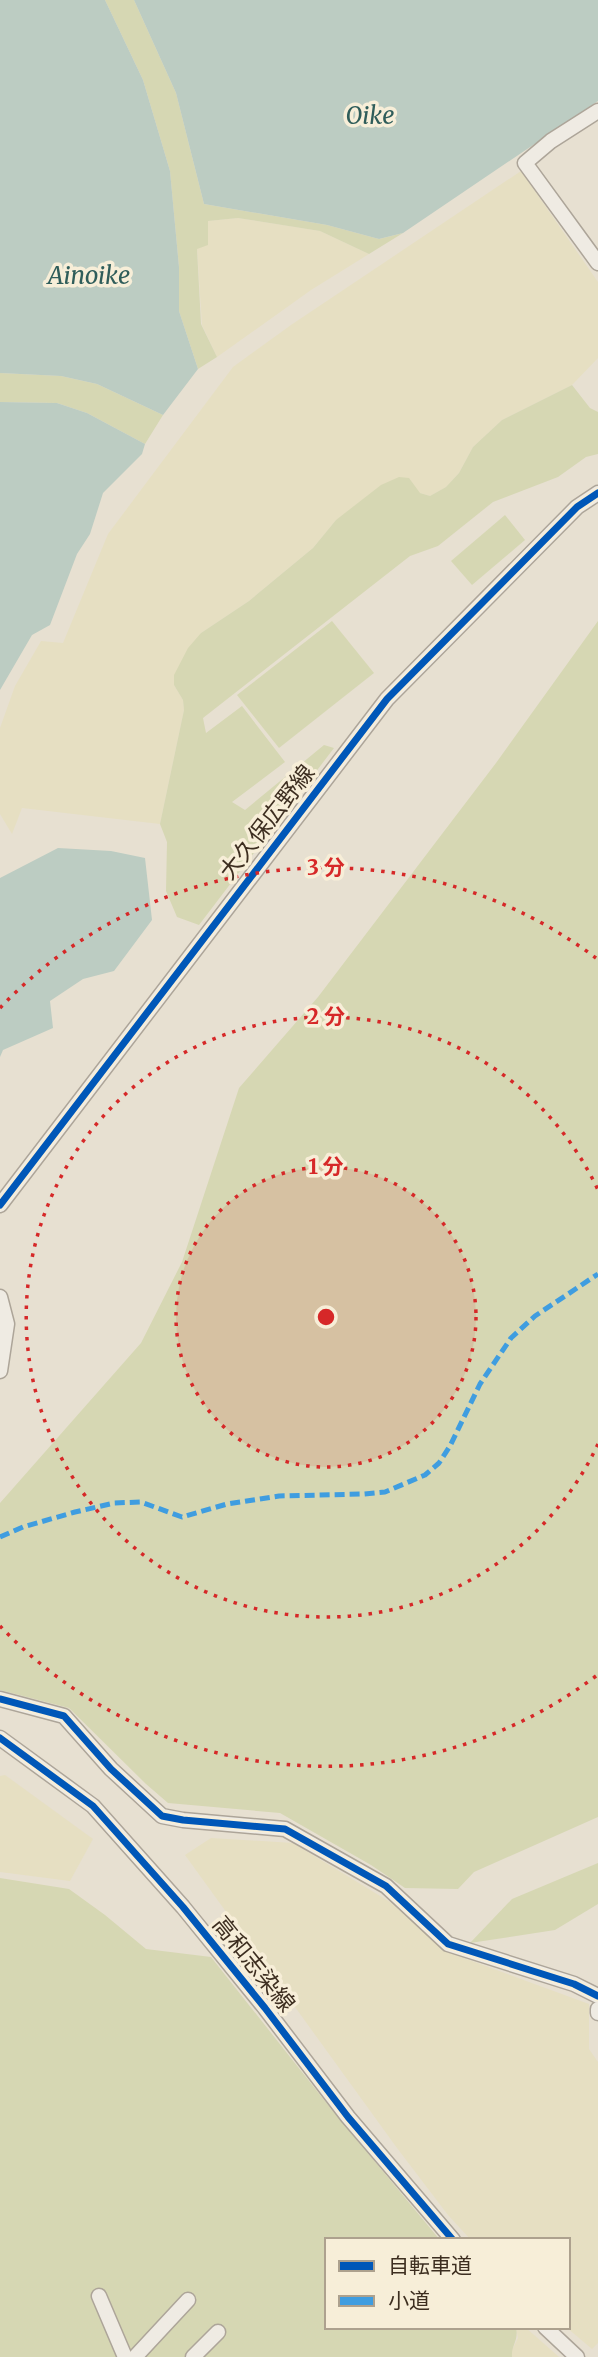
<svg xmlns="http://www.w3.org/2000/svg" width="598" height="2357" font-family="Merriweather,'Noto Sans JP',serif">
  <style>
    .farmland { fill: #e6dfc2 }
    .green { fill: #d6d7b3 }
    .water { fill: #bcccc2 }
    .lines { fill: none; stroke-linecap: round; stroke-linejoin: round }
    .minor-casing { stroke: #ada599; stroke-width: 17 }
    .minor { stroke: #efebe3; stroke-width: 14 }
    .quiet { stroke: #3f9de0; stroke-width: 5; stroke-dasharray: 10 5; stroke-linecap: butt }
    .cycleway-casing { stroke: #f7eed8; stroke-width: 11 }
    .cycleway { stroke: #0057b8; stroke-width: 7 }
    .ring { fill: none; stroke: #d62828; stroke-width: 3.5; stroke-dasharray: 3.5 7 }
    .labels { text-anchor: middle; stroke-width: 7; stroke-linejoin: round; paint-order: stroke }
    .street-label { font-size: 23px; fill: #3d2e20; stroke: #f7eed8 }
    .water-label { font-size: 24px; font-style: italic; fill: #2f5d5a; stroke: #f7eed8 }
    .centre { fill: #d62828; stroke: #f7eed8; stroke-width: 3.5 }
    .ring-label { font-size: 21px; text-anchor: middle; font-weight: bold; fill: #d62828; stroke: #f7eed8; stroke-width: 7; stroke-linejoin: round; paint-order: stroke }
  </style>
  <rect width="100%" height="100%" fill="#e7e0d1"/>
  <g class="farmland">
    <path d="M521 171 598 282V358L572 385 502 420 473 447 459 473 446 487 430 496 420 493 336 520 313 548 249 601 201 633 174 685 183 700 184 710 160 824 22 808 12 834 0 814V728L15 686 41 641 63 643 108 534 233 367 291 325Z"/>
    <path d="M238 218 320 231 369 254 311 290 217 357 202 325 197 248 208 244V221Z"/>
    <path d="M5 1775 93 1839 70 1881 0 1872V1776Z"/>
    <path d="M211 1838 293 1843 390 1902 445 1951 589 2004V2049L598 2062V2343L592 2349 566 2327H568V2240H471L448 2215 397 2148 185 1855Z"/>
    <path d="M516 2327H525L559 2357H512L511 2352 518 2338Z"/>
  </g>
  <g class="green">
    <path d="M105 0H134L176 93 204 204 327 225 379 239 403 233 369 254 320 231 238 218 208 221V245L197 249 201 324 217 357 198 369 179 311V267L170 171 143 80Z"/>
    <path d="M0 373 61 376 97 384 163 415 145 444 87 413 57 403 0 402Z"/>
    <path d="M572 385 590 408 598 412V454L586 457 558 477 493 502 438 546 410 556 203 718 206 733 242 706 285 762 232 802 245 810 324 745 334 748 199 925 177 917 166 891 167 842 160 824 184 710 183 700 174 685V675L188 648 201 633 249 601 313 548 336 520 381 485 399 477 409 478 420 493 430 496 446 487 459 473 473 447 502 420Z"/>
    <path d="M505 515 525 540 472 585 451 561Z"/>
    <path d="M332 621 374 673 279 748 237 695Z"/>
    <path d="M598 621V1817L474 1872 458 1889 405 1888 371 1865 280 1813 168 1803 146 1784 69 1708 0 1690V1503L141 1343 182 1262 239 1088 318 997 496 763Z"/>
    <path d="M598 1863V1904L555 1930 470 1943 512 1899Z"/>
    <path d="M0 1878 69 1889 105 1915 146 1949 211 1957 332 2110 440 2240H327V2327H516C519 2341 511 2345 512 2357H0Z"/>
  </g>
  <g class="water">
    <path d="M0 0H105L143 80 170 171 179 267V311L198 369 163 415 97 384 61 376 0 373Z"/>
    <path d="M134 0H598V101L403 233 379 239 327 225 204 204 176 93Z"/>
    <path d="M0 402 57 403 87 413 145 444 142 454 103 493 90 534 77 554 50 625 32 635 0 690Z"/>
    <path d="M58 848 111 851 145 858 152 920 114 971 83 979 50 1001 53 1028 3 1050 0 1057V878Z"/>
  </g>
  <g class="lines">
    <g class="minor-casing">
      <g id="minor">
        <path d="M598 111 551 141 525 163 598 263"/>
        <path d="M0 1205 387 699 577 507 598 493"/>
        <path d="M0 1297 7 1324 0 1371"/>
        <path d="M0 1699 64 1716 111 1769 162 1816 183 1820 285 1829 386 1886 448 1944 574 1984 598 1996"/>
        <path d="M0 1738 93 1806 183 1907 265 2008 348 2117 453 2240"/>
        <path d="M598 2009V2013"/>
        <path d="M99 2296 125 2357"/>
        <path d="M545 2327 577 2357"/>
        <path d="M135 2357 188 2300"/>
        <path d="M193 2357 218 2332"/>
      </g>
    </g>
    <use href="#minor" class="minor"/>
    <path class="quiet" d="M0 1537 23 1527 75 1512 114 1503 141 1502 182 1517 227 1504 279 1496 364 1494 385 1492 425 1475 439 1463 450 1446 480 1384 511 1338 535 1316 598 1274"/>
    <g class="cycleway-casing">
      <g id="cycleway">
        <path d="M0 1205 387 699 577 507 598 493"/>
        <path d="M0 1699 64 1716 111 1769 162 1816 183 1820 285 1829 386 1886 448 1944 574 1984 598 1996"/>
        <path d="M0 1738 93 1806 183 1907 265 2008 348 2117 453 2240"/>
      </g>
    </g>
    <use href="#cycleway" class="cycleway"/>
  </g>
  <circle cx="326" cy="1317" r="150" fill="#d62828" fill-opacity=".12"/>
  <g class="ring">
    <circle cx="326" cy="1317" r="150"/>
    <path d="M598 1444A300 300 0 1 1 598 1190"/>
    <path d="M596 1676A449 449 0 0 1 0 1626M0 1008A449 449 0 0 1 596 958"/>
  </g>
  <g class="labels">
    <g class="street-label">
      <text transform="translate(267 822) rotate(-52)" y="8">大久保広野線</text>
      <text transform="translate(254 1964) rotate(51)" y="8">高和志染線</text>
    </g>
    <g class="water-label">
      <text x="370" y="124">Oike</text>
      <text x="89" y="284">Ainoike</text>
    </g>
  </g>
  <circle cx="326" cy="1317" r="10" class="centre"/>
  <g class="ring-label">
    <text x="326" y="875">3 分</text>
    <text x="326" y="1024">2 分</text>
    <text x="326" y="1174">1 分</text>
  </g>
  <rect x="325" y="2238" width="245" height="91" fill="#f7eed8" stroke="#ada18e" stroke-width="2"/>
  <rect x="339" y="2261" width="35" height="10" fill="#0057b8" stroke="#ada18e" stroke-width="2"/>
  <text x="388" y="2273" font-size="21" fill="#3d2e20">自転車道</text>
  <rect x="339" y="2296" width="35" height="10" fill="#3f9de0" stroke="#ada18e" stroke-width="2"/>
  <text x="388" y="2308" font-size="21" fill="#3d2e20">小道</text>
</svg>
